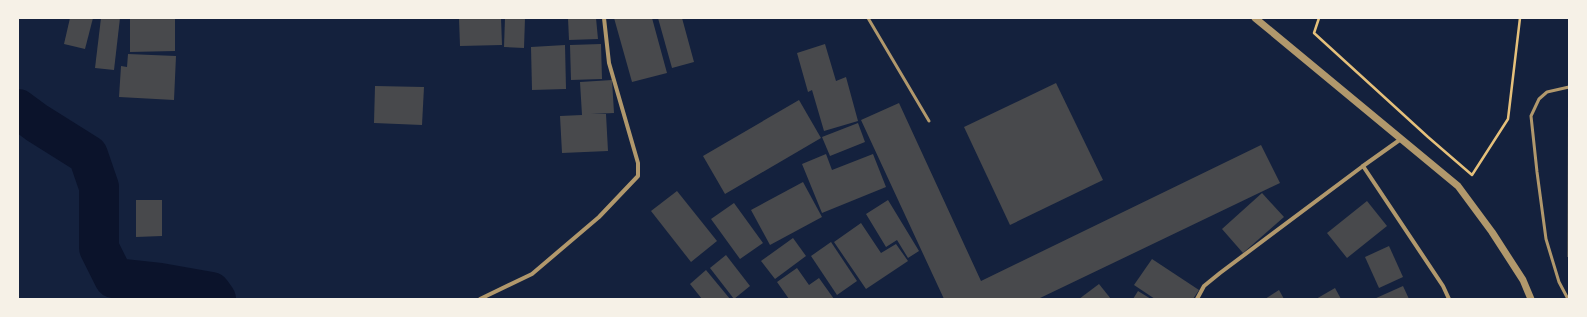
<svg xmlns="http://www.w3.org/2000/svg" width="1587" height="317" font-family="Barlow,sans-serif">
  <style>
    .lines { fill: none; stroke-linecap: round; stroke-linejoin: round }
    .river { stroke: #0b132b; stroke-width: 40 }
    .building { fill: #48494c }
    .path { stroke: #e5c07b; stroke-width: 2.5 }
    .service { stroke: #b1986c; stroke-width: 3 }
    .minor { stroke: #b1986c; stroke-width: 4 }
    .tertiary { stroke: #b1986c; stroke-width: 7 }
  </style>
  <rect width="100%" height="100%" fill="#14213d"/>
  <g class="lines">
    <path class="river" d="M18 109 37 123 88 155 99 187V248L114 278 160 283 211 292 216 299"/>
  </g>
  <g class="building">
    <path d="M70 18H93L85 49 64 44Z"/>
    <path d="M101 18H120L114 70 95 68Z"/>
    <path d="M130 18H175V51L130 52Z"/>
    <path d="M459 18H501L502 45 460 46Z"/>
    <path d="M505 18H525L524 48 504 47Z"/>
    <path d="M568 18H596L598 39 569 40Z"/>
    <path d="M614 18H652L667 73 632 82Z"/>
    <path d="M658 18H682L694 62 672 68Z"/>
    <path d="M601 44 602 79 571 80 570 45Z"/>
    <path d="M825 44 836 81 846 77 858 121 824 131 812 90 808 92 797 53Z"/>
    <path d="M565 45 566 89 532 90 531 47Z"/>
    <path d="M128 54 176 56 174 100 119 97 121 66 127 67Z"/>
    <path d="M612 80 614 113 591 114H606L608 151 562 153 560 116 582 115 580 82Z"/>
    <path d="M1056 83 1103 180 1010 225 964 127Z"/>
    <path d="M375 86 424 87 422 125 374 123Z"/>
    <path d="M799 100 821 138 725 194 703 156Z"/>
    <path d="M899 103 981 281 1261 145 1280 183 1038 299H944L861 120Z"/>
    <path d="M1568 103H1569V257H1567Z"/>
    <path d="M858 123 865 142 830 156 822 137Z"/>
    <path d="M826 154 832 170 873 154 886 187 822 213 802 164Z"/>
    <path d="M803 182 822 217 770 245 751 210Z"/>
    <path d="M677 191 717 241 691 262 651 211Z"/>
    <path d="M1262 193 1284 217 1243 253 1222 229Z"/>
    <path d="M136 200H162V236L136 237Z"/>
    <path d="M888 200 919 251 908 258 897 240 886 247 866 214Z"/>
    <path d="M1367 201 1387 226 1347 258 1327 233Z"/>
    <path d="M734 203 763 243 740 259 711 219Z"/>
    <path d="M861 223 881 253 896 244 908 261 866 289 834 242Z"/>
    <path d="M793 238 806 256 775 279 761 261Z"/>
    <path d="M831 242 857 281 837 295 811 256Z"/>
    <path d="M1389 246 1403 277 1379 288 1365 257Z"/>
    <path d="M726 255 750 286 734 299 710 268Z"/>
    <path d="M1152 259 1199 290 1193 299H1155L1134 285Z"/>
    <path d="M797 268 809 285 819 278 834 299H789L777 282Z"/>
    <path d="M706 270 730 299H702L690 284Z"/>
    <path d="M1099 284 1111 299H1079Z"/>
    <path d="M1403 286 1409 299H1374Z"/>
    <path d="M1335 288 1341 299H1316Z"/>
    <path d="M1279 290 1284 299H1265Z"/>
    <path d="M1138 291 1151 299H1133Z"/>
  </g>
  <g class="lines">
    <path class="path" d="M1319 18 1314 33 1428 137 1472 175 1508 119 1520 18"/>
    <g class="service">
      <path d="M868 18 929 121"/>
      <path d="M1568 299 1559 282 1546 239 1537 172 1531 116 1539 99 1547 92 1569 87"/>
    </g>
    <g class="minor">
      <path d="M1363 166 1443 286 1449 299"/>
      <path d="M480 299 532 274 599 217 638 176V163L609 63 604 18"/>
      <path d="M1197 299 1204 286 1220 273 1363 166 1401 139"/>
    </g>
    <path class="tertiary" d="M1255 18 1458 186 1492 232 1523 280 1531 299"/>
  </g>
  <rect width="1587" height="317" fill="none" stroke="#f6f1e7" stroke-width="38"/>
</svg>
